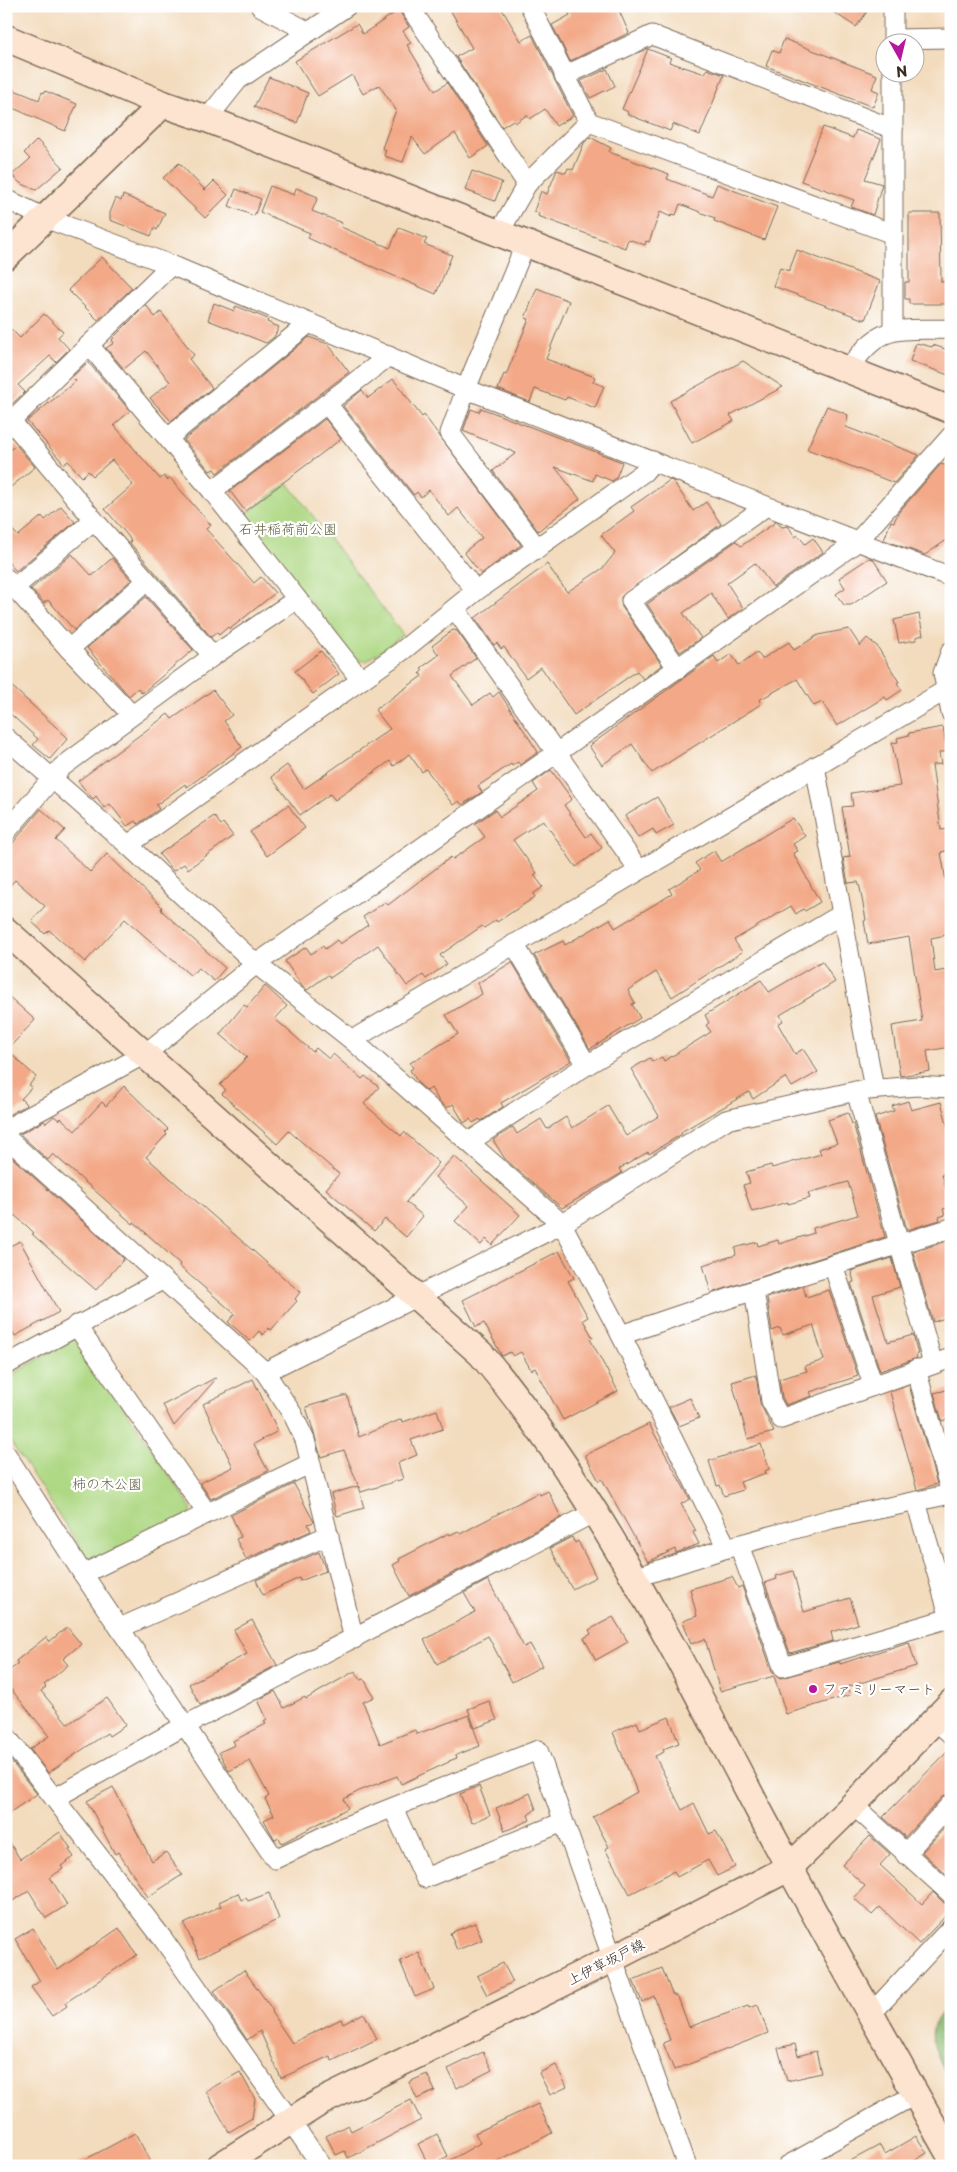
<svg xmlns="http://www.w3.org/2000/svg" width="957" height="2172" font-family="'Playpen Sans','Klee One',sans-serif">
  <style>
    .green { fill: #aed883; stroke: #748150 }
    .forest { fill: #8ab871; stroke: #627148 }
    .building { fill: #f3a987 }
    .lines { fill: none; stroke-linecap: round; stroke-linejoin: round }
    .street-casing { stroke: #7b6856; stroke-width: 21 }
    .secondary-casing { stroke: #7b6856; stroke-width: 29 }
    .street { stroke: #fff; stroke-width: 19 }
    .secondary { stroke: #fde4d0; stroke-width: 26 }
    .poi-dot { fill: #b5179e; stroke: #fff; stroke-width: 2 }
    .labels { text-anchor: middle; stroke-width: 4.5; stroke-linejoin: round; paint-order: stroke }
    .park-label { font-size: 14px; fill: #5e5e3c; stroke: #fff }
    .poi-label { font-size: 14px; fill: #3b2a1e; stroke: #fff; text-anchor: start }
    .street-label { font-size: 14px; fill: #3b2a1e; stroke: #fff }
  </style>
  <rect width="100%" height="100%" fill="#fff"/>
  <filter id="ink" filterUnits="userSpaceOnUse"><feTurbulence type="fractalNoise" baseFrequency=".02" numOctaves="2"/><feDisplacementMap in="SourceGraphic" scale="10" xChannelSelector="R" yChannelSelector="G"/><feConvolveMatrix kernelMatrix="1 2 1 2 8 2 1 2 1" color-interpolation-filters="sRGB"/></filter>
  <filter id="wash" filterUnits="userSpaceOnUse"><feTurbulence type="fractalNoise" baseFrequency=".0096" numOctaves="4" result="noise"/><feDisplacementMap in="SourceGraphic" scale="20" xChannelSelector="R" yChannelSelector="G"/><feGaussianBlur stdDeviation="1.12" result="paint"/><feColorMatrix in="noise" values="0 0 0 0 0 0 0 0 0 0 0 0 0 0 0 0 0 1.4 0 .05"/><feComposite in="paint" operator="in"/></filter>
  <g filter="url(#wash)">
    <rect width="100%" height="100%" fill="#f3dcbe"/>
    <g class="green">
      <path d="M288 483 403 635 367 661 356 660 243 516Z"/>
      <path d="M73 1339 80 1341 192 1509 190 1514 94 1561 88 1559 6 1435V1378Z"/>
    </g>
    <path class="forest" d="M951 2003V2100C947 2091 948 2081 945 2073 932 2040 922 2031 951 2003Z"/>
    <g id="blocks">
      <g class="building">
        <path d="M448 6H500L521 41 532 35 573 116 556 126 545 109 530 119 527 115 515 123 513 120 502 127 456 57 472 48Z"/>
        <path d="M565 6H617L629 33 570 61 552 25 570 15Z"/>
        <path d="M824 6H871L856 27Z"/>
        <path d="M399 10 409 27 403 31 411 43 407 45 435 91 447 83 488 146 470 158 455 133 425 154 412 137 403 162 384 156 386 150 382 148 396 110 379 85 363 94 352 75 318 96 295 61 357 24 363 34Z"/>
        <path d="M784 39 877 75 872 89 879 92 873 107 766 66 772 50 779 53Z"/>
        <path d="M648 49 671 58 669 62 705 74 707 69 724 75 700 135 673 124 670 131 627 114 628 112 622 109Z"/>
        <path d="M607 69 615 86 590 98 581 81Z"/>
        <path d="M269 77 308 93 297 123 254 107Z"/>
        <path d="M12 89 39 100 42 92 44 93 45 91 77 104 65 131 6 105Z"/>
        <path d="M823 127 853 138 856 130 881 139 865 179 882 184 873 215 851 207 854 200 801 181Z"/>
        <path d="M590 137 611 148 609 152 669 174 667 179 712 196 717 184 777 207 764 240 714 221 715 218 680 204 676 215 672 214 671 217 660 212 649 242 646 241 645 245 628 239 625 248 538 216 539 213 534 211 541 191 547 194 557 170 566 173 568 168 573 170 584 143Z"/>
        <path d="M37 140 63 167 36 190 20 183 12 175 30 159 24 153Z"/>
        <path d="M179 163 205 190 214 181 228 195 205 218 163 178Z"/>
        <path d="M472 171 502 182 495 201 465 190Z"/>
        <path d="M270 186 294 195 296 188 318 197 312 211 342 223 341 227 390 248 399 228 427 239 424 244 452 255 436 294 336 251 308 238 310 233 260 212Z"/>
        <path d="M236 189 261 199 254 216 229 206Z"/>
        <path d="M123 195 165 213 157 230 154 228 151 236 110 220V213L116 198 121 201Z"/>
        <path d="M909 213H940L941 282 951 281V304H909V299H905V282H909Z"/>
        <path d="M797 250 880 281 865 320 773 286 780 268 789 271Z"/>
        <path d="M102 257 132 288 98 320 68 290Z"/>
        <path d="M537 288 569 301 546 359 595 377 593 382 604 386 595 408 567 397 565 400 535 389 530 402 498 389 504 374 506 375 529 319 525 318Z"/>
        <path d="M214 303 234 311 236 306 268 319 267 322 279 327 274 337 266 343 208 320Z"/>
        <path d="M146 305 155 317 161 312 194 355 189 359 212 388 171 421 150 398 170 382 146 351 124 369 106 348 114 343 112 340 114 337Z"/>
        <path d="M44 314 63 332 58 337 69 349 56 362 50 356 18 385 25 392 12 404 6 398V324L20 338Z"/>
        <path d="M309 337 328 344 349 372 217 473 214 469 210 471 184 440Z"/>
        <path d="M916 343 932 347 933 345 951 351V376L910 361Z"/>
        <path d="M743 361 783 387 730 415 734 421 692 443 670 401Z"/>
        <path d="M88 362 130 411 114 425 160 479 164 476 167 480 170 478 211 525 206 529 254 583 261 577 275 593 230 629 228 627 219 635 217 632 211 637 129 542 131 541 128 536 105 509 133 485 112 460 93 476 88 471 82 477 68 461 64 464 27 421 76 381 72 377Z"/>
        <path d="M393 379 422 417 424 415 521 545 481 574 464 552 482 538 458 508 449 516 429 490 421 497 417 492 414 495 343 406 362 390 368 398Z"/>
        <path d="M827 406 848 415 846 427 919 455 894 483 807 449Z"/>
        <path d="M481 408 622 462 616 478 612 481 595 474 593 481 555 467 580 499 538 531 493 471 516 453 463 431 471 409 479 412Z"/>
        <path d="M325 419 341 439 245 511 230 491Z"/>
        <path d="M16 445 35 467 6 491V453Z"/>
        <path d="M941 464 951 467V537L925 555 884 540 891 521 894 522 898 513Z"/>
        <path d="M670 480 673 481 693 511 706 502 721 524 621 597 622 607 662 665 643 679 637 671 574 715 541 667 526 678 504 647 501 649 497 643 494 645 475 618 547 564 567 592 603 568 615 553 601 535 634 511 631 507Z"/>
        <path d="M61 506 75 522 16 571 6 560V523L18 536 42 516 45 520Z"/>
        <path d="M776 522 782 527 788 526 795 537 798 535 805 544 813 538 823 552 773 587 755 563 727 583 743 608 728 619 711 593 683 613 701 638 680 652 647 604 736 541 741 546Z"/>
        <path d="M72 554 92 576 112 558 131 580 74 630 51 603 48 600 44 603 31 589Z"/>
        <path d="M869 558 873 559 887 581 851 605H844L836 594 845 588 839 578Z"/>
        <path d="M146 597 193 650 142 693 138 688 129 696 87 648Z"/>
        <path d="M919 614 923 635 916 637V640L899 643 894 620Z"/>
        <path d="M849 629 860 646 867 638 877 646 899 682 897 683 902 690 887 700 885 697 837 726 822 702 814 706 797 679 759 700 761 704 652 773 632 744 602 765 589 746 714 656 718 663 731 654 739 665 757 652 762 659 789 642 794 650 818 635Z"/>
        <path d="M453 630 457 631 476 658 452 676 473 705 490 693 493 697 499 692 538 752 520 765 518 762 512 766 511 764 478 786 482 792 462 805 459 801 453 805 426 769 422 772 409 754 394 766 390 761 335 800 330 794 300 815 271 777 287 765 304 789 390 729 375 710 422 676 420 673 423 670 421 668 439 655 432 646Z"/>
        <path d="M321 651 339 674 313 694 295 671Z"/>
        <path d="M6 681 68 738 50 759 33 745 38 739 6 710Z"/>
        <path d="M213 690 232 715 224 721 242 747 187 787 185 784 156 805 159 809 138 824 135 821 127 826 110 804 104 808 96 796 93 799 90 796 78 781 168 714 172 719Z"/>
        <path d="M943 727 947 751 939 753 941 764 932 765 941 830 951 829V850L941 852 951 910V934L931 938 935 972 951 969V1002H947L951 1018V1047L927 1051 930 1071 900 1076 892 1026 922 1021 909 937 868 944 864 921 866 920 860 888 858 882 848 883 843 858 850 857 842 807 853 806 851 793 900 786 892 743 898 742 897 738 909 735V733Z"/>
        <path d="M551 770 572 799 564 805 586 837 591 833 602 848 576 867 543 820 513 840 537 873 534 875 543 887 533 894 535 897 497 922 496 920 484 928 482 926 440 955 447 964 426 979 423 975 407 986 378 945 330 978 328 975 307 990 302 986 285 961 306 947 311 954 323 946 325 949 337 940 340 944 368 925 363 917 385 902 388 905 451 857 453 859 485 837 475 824 495 810 500 817 538 791 533 783Z"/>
        <path d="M657 797 674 825 656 835 653 829 638 838 625 816Z"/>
        <path d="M288 805 305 828 267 856 250 832Z"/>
        <path d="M41 809 65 830 56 840 90 872 107 854 162 907 161 908 162 911 225 968 214 981 199 968 190 975 125 919 85 962 49 930 45 934 31 921 45 906 15 880 6 890V851Z"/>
        <path d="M214 816 221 825 223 823 233 836 188 869 184 864 173 871 159 854Z"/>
        <path d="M793 818 805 836 793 844 798 851 793 853 820 902 805 911 803 909 796 914 791 906 734 940 742 952 672 997 656 972 628 990 635 1003 632 1004 640 1018 590 1049 534 955 563 941 565 945 610 919 615 928 672 894 669 889 700 870 695 863 714 851 721 862Z"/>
        <path d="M822 961 835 982 780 1015 783 1021 778 1024 795 1054 803 1049 818 1072 792 1087 786 1077 753 1099 749 1092 681 1132 682 1134 649 1154 648 1152 619 1169 622 1173 562 1208 505 1159 493 1140 513 1127 517 1134 541 1119 547 1129 566 1117 572 1128 608 1106 626 1136 659 1116 631 1069 650 1058 652 1062 662 1057 664 1061 711 1032 706 1025 709 1023 705 1015 761 980 769 992Z"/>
        <path d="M512 962 571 1061 501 1103 503 1107 481 1121 480 1119 473 1123 470 1119 464 1123 453 1104 447 1108 439 1101 431 1088 427 1091 418 1083 410 1070 413 1068 410 1063 458 1034 446 1015 482 994 478 983Z"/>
        <path d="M265 986 287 1006 275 1019 313 1052 316 1048 329 1059 333 1054 362 1079 365 1076 379 1087 364 1104 401 1136 404 1132 439 1163 406 1202 423 1216 406 1237 385 1219 374 1231 326 1189 339 1174 289 1131 277 1144 222 1094 226 1090 220 1085 247 1057 220 1034 244 1005 247 1007Z"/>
        <path d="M6 994 35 1020 7 1050 36 1077 29 1085 32 1087 21 1099 27 1105 6 1116Z"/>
        <path d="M124 1086 168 1129 165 1132 167 1134 146 1157 300 1292 295 1299 297 1301 271 1330 269 1328 263 1335 259 1331 250 1341 228 1322 235 1314 179 1266 180 1264 134 1222 133 1224 53 1154 48 1160 20 1134 44 1121 46 1123 54 1116 59 1120 61 1118 75 1131 102 1102 106 1106Z"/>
        <path d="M908 1101 911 1110 941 1102 951 1138V1172L942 1174 951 1207 943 1209 945 1215 939 1217 940 1220 907 1230 875 1117 894 1111 892 1106Z"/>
        <path d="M848 1113 852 1124 853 1123 885 1237 711 1293 703 1265 736 1255 735 1248 757 1242 758 1246 778 1240 779 1244 814 1233 813 1228 858 1215 848 1182 808 1193 810 1198 788 1204V1202L752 1212 743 1185 750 1183 746 1172 771 1165 772 1168 821 1154 819 1149 837 1143 828 1120Z"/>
        <path d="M6 1152 124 1259 96 1290 32 1234 34 1233 27 1226 6 1208Z"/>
        <path d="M454 1156 520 1215 492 1245 486 1239 481 1245 455 1221 469 1206 435 1177Z"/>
        <path d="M20 1241 59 1312 15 1336 6 1320V1248Z"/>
        <path d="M947 1241 951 1252V1316L933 1322 913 1252Z"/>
        <path d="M559 1251 574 1278 568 1281 588 1317 583 1320 593 1338 590 1339 618 1391 563 1420 535 1368 531 1370 521 1352 513 1356 510 1352 502 1356 484 1323 476 1327 463 1300Z"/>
        <path d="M892 1258 900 1287 873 1295 888 1342 913 1335 918 1354H916L917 1358 880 1371 851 1283 854 1282 851 1271Z"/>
        <path d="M803 1286 806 1297 829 1290 858 1376 810 1392 812 1396 786 1405 782 1397 779 1379 807 1371 805 1366 824 1360 813 1325 783 1335 780 1328 772 1331 767 1298Z"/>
        <path d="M756 1375 760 1403 774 1432 748 1439 732 1382Z"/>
        <path d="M215 1378 216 1379 174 1426 163 1405Z"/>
        <path d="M253 1379 278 1431 254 1444 268 1471 211 1499 200 1483 233 1467 203 1404Z"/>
        <path d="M909 1385 937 1484 917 1490 890 1392Z"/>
        <path d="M951 1389V1418L942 1421 934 1393Z"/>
        <path d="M347 1395 359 1437 402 1419 403 1422 437 1410 443 1429 411 1440 417 1455 398 1463 403 1479 361 1492 344 1450 321 1457 306 1407Z"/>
        <path d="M690 1398 699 1418 679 1426 669 1407Z"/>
        <path d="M649 1424 690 1499 681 1504 696 1531 693 1532 699 1544 676 1553 675 1549 648 1562 602 1479 599 1481 585 1455Z"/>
        <path d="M761 1444 769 1469 765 1471 766 1473 740 1482 743 1490 724 1496 720 1485 717 1486 709 1461Z"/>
        <path d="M294 1484 314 1522 308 1524 311 1531 246 1559 236 1539 241 1537 231 1515Z"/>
        <path d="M358 1486 364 1508 337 1516 331 1494Z"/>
        <path d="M548 1491 561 1517 409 1596 393 1565 400 1561 399 1559 449 1533 450 1535 458 1531 460 1534 539 1492 540 1495Z"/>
        <path d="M572 1537 575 1543 578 1541 596 1577 572 1589 550 1548Z"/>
        <path d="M319 1552 326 1571 300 1581 299 1578 263 1595 256 1580Z"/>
        <path d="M793 1571 804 1612 850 1598 858 1624 831 1632 833 1641 790 1653 765 1583 777 1579 776 1576Z"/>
        <path d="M732 1577 738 1588 742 1586 772 1671 780 1678 840 1662V1664L909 1642 916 1666 847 1687 850 1695 786 1714 774 1676 720 1691 705 1639 691 1644 683 1621 697 1616 690 1589Z"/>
        <path d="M488 1580 524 1647 530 1644 542 1666 512 1682 488 1636 437 1664 424 1640 475 1612 464 1593Z"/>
        <path d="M613 1617 628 1642 596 1660 584 1638 591 1634 589 1630Z"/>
        <path d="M252 1620 277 1665 200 1705 189 1684 247 1654 234 1630Z"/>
        <path d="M67 1627 81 1644 63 1659 68 1665 44 1685 46 1687 41 1691 68 1724 107 1698 126 1725 109 1736 107 1733 48 1773 30 1749 49 1736 6 1683V1673L18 1664 16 1661 46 1637 49 1642Z"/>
        <path d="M355 1671 361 1680 364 1679 374 1697 363 1702 380 1744 415 1730 417 1734 469 1715 480 1746 456 1755 457 1758 449 1761V1762L401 1784 397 1776 359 1791 344 1799 348 1808 282 1843 279 1838 275 1840 264 1820 274 1815 265 1799 269 1796 250 1761 229 1771 219 1752 235 1745 233 1741 266 1724 264 1721 267 1719 258 1700 275 1691 284 1708 305 1697 306 1699Z"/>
        <path d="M489 1701 497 1720 475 1728 468 1709Z"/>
        <path d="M669 1717 679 1743 663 1749 664 1752 655 1756 682 1810 694 1803 709 1834 716 1831 735 1867 717 1876 708 1860 677 1877 674 1871 630 1894 605 1849 609 1847 593 1817 637 1792 613 1732 637 1722 640 1729Z"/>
        <path d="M951 1748V1793L943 1796 905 1837 883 1817Z"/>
        <path d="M11 1761 37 1794 6 1815V1764Z"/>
        <path d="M479 1786 490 1815 472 1823 460 1794Z"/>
        <path d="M113 1787 152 1861 166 1852 182 1875 148 1897 118 1852 115 1854 87 1801Z"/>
        <path d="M530 1793 536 1809 528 1815 530 1820 505 1831 496 1808Z"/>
        <path d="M951 1821V1879L922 1852Z"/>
        <path d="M60 1832 71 1849 69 1850 74 1857 61 1866 63 1869 50 1877 67 1905 46 1918 29 1891 6 1905V1837L20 1859Z"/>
        <path d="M870 1836 890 1854 880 1865 922 1904 933 1892 944 1903 951 1905V1910L919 1944 880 1907 872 1915 854 1898 865 1886 842 1865Z"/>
        <path d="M238 1893 241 1900 246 1898 248 1901 269 1893 279 1919 200 1958 184 1924 221 1906 219 1902Z"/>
        <path d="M475 1923 482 1940 457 1950 450 1933Z"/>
        <path d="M33 1928 58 1970 119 1928 137 1955 65 2003 67 2006 52 2016 31 1987 40 1981 15 1939Z"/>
        <path d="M419 1953 434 1989 415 1997 400 1961Z"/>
        <path d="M503 1963 513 1982 487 1995 477 1976Z"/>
        <path d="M662 1968 672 1994 678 1997 689 2027 748 2006 749 2008 758 2005 768 2033 674 2070 663 2043 670 2040 654 1996 642 2002 633 1980Z"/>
        <path d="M244 1970 272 2009 273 2015 292 2043 341 2019 343 2024 364 2013 377 2039 332 2061 330 2056 281 2078 260 2031 247 2040 214 1991Z"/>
        <path d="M795 2044 798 2056 816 2051 821 2073 787 2081 778 2048Z"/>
        <path d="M483 2052 492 2070 457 2088 448 2069Z"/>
        <path d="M556 2065 567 2087 550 2095 539 2073Z"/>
        <path d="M240 2072 255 2099 252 2118 229 2132 206 2091Z"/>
        <path d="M427 2074 435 2091 417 2099 409 2082Z"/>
        <path d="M411 2100 421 2120 348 2158 345 2151 336 2155 326 2136 348 2125 351 2131Z"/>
        <path d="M538 2104 552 2133 488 2166H440L480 2143 475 2133Z"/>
        <path d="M135 2133 153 2166H73Z"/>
        <path d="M437 2134 448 2156 429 2166 418 2144Z"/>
        <path d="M916 2136 927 2153 906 2166H841L880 2145 885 2154Z"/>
      </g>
    </g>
  </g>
  <g filter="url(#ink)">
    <use href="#blocks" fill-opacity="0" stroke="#7b6856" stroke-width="1"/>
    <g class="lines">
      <g class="street-casing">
        <g id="street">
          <path d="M260 6 309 32"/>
          <path d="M409 6 527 184"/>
          <path d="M530 6 589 122 893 234"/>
          <path d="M893 39 951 38"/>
          <path d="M893 42V6"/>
          <path d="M893 72V331"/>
          <path d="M564 76 652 35 893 129"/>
          <path d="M207 119 238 80 347 6"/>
          <path d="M6 199 45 218 171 265 466 389 525 245"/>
          <path d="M499 233 527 184 589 122"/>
          <path d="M89 345 212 491 361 680"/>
          <path d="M848 370C882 321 896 331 951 329"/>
          <path d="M327 404 476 591"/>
          <path d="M11 421 94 520 213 656"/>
          <path d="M6 426 171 265"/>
          <path d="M168 438 309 323"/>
          <path d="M212 491 389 356"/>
          <path d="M538 549 450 433 466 389C628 451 789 516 951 577"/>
          <path d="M6 578 69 649 132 715"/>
          <path d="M15 587 94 520"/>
          <path d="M455 609 639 870"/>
          <path d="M69 649 147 581"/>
          <path d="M951 651 943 673 951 713"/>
          <path d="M678 669 631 601 765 507"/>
          <path d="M6 738 128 845 256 964 352 1040 562 1224 621 1335 727 1548"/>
          <path d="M815 766 874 1089"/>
          <path d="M6 832 62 767 213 656 297 599"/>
          <path d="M128 845 402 651 476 591 644 472 653 461"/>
          <path d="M514 944 587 1065"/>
          <path d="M352 1040 946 690H951"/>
          <path d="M856 1091 933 1364"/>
          <path d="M6 1129 145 1054 256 964 857 542 951 436"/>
          <path d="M6 1137 265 1372 293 1415 305 1440 354 1639"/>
          <path d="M469 1142 587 1065 842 914"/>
          <path d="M833 1265 873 1385"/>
          <path d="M754 1290 771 1401 781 1419 951 1358"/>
          <path d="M76 1325 207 1513"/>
          <path d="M621 1335 754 1290 951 1228"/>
          <path d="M6 1365 162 1280"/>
          <path d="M265 1372 562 1224 726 1120 856 1091 917 1086 951 1088"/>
          <path d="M6 1454 83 1574 275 1859 341 1828 538 1750 687 2166"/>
          <path d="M739 1545 783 1667 950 1618 916 1502"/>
          <path d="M83 1574 309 1464"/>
          <path d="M634 1578 727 1548 831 1519 951 1494 916 1369"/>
          <path d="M120 1628 329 1535"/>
          <path d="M935 1720 951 1734"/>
          <path d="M6 1736 163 1939 322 2166"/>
          <path d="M55 1798 184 1726 595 1512"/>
          <path d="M853 1805 951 1894"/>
          <path d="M393 1808 425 1878 563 1822"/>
          <path d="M905 1854 951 1804"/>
          <path d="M870 2015 951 1928"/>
          <path d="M787 2166 916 2094"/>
        </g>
      </g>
      <g class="secondary-casing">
        <g id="secondary">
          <path d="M6 38 163 104 207 119 951 410"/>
          <path d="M6 256 163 104"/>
          <path d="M6 931 481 1354C596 1490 675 1651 758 1809 820 1926 886 2041 951 2157"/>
          <path d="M220 2166 319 2103 612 1959 789 1868 853 1805 951 1703"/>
        </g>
      </g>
      <use href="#street" class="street"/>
      <use href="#secondary" class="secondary"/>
    </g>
  </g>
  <circle class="poi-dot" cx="813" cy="1689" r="5"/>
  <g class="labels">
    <g class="park-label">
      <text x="288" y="534">石井稲荷前公園</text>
      <text x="107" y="1489">柿の木公園</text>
    </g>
    <g class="poi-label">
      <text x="823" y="1694">ファミリーマート</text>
    </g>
    <g class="street-label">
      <text transform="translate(606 1962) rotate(-27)" y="5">上伊草坂戸線</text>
    </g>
  </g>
  <rect width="957" height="2172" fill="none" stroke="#fff" stroke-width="25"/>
  <g transform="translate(900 58) rotate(172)"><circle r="24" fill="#ffffff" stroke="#b1aaa5"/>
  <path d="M0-4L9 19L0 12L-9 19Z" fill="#b5179e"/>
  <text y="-8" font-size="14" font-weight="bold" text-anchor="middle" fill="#3b2a1e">N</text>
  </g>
</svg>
